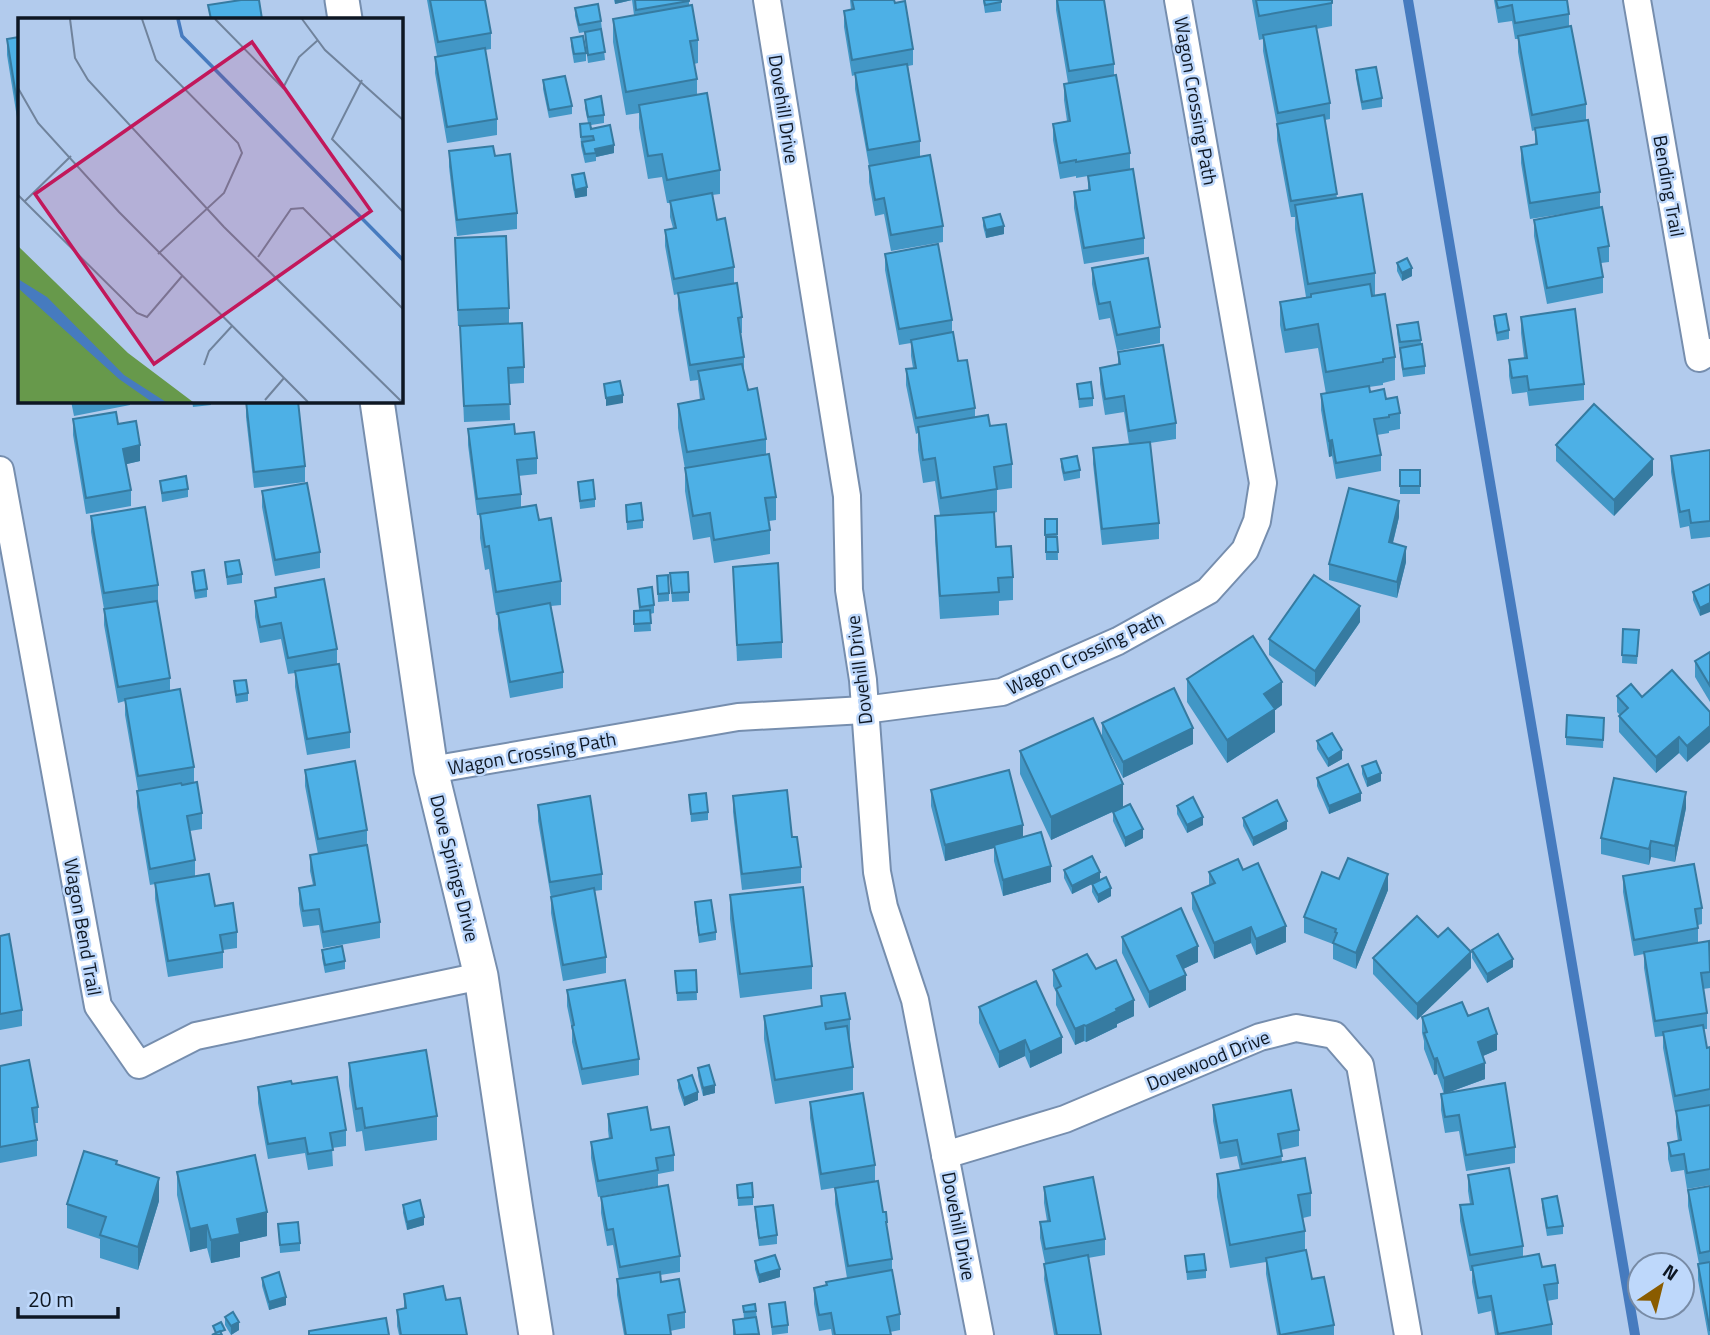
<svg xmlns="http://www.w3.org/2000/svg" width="1710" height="1335" font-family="'Titillium Web',sans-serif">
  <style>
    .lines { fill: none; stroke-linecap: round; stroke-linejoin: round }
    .stream { stroke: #467bbf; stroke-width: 10 }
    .minor-casing { stroke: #768eae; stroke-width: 30 }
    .tertiary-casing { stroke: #768eae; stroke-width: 37 }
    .minor { stroke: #fff; stroke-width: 26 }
    .tertiary { stroke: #fff; stroke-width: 33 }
    .wall { fill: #4297c6 }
    .shaded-wall { fill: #367ba1 }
    .building { fill: #4db0e6; stroke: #367ba1; stroke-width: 2 }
    .labels { text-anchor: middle; stroke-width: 5; stroke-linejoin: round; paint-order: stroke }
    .street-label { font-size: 19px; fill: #0e1723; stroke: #bed8fb }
    .inset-river { fill: none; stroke: #467bbf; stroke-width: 3.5 }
    .inset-road { fill: none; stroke: #70839c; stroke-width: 2 }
    .view { fill: #c2185b; fill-opacity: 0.15; stroke: #c2185b; stroke-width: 3.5 }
    .inset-edge { fill: none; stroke: #0e1723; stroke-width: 3.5 }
  </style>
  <rect width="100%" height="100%" fill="#b2cbed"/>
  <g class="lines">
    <path class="stream" d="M1408 0 1635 1335"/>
    <g class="minor-casing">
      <g id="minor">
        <path d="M767 0 847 496 849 590 863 680 877 872 884 907 915 1000 980 1335"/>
        <path d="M1637 0 1699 358 1710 352"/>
        <path d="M0 470 98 1006 139 1065 196 1036 481 976"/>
        <path d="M431 770 738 717 864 710 1002 692 1118 641 1208 591 1245 550 1257 521 1263 483 1178 0"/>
        <path d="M945 1155 1065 1119 1260 1037 1296 1028 1334 1035 1360 1065 1408 1335"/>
      </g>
    </g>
    <g class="tertiary-casing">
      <g id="tertiary">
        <path d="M342 0 345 19"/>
        <path d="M377 401 431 770 481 976 516 1210 536 1335"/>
      </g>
    </g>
    <use href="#minor" class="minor"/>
    <use href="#tertiary" class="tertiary"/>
  </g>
  <g class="wall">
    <path d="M427 0H485L491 33V49L485 50 497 119V135L447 143 435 73V57L437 56Z"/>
    <path d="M614 0H689V6L698 40V63L694 64 697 79V95L720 170V194L712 195 717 220 734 267V283L713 287 742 317V333H740L744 357V372L748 390 766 439V454L776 497V520L769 521 770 530V554L714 563 710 537 693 540 685 491V469L678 428V404L700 400 698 380 690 381 678 309V294L674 295 665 246V230L673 228 670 217V203H667L662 177 648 179 639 128V113L626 115 613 42V19L634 15 632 0 615 4Z"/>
    <path d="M850 0H894L913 49V65L908 66 920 141V157L943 226V242L891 251 884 214 875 216 869 182V166L855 89V75L852 76 844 27V11L851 10Z"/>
    <path d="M983 0H1001V11L985 13Z"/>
    <path d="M1056 0H1104L1114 64V75L1130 153V169L1076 178V176L1060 179 1053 140V124L1067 121 1064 100V84L1068 83 1056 10Z"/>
    <path d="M1252 0H1332V26L1316 29 1330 103V119L1325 120 1337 198 1375 273V295L1395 357V380L1383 383V385L1369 387 1370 392 1386 399 1400 413V429L1389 431V433L1377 435 1381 455V471L1336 479 1332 456 1329 457 1321 410V394H1326L1318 348 1285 353 1280 325V302L1306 297 1295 229V217H1291L1277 140V125L1263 51V39L1259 40Z"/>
    <path d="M1494 0H1567L1569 14V26L1586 104V120L1600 192V208L1609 246V262L1601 263 1603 277V293L1547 304 1534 236V220L1594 209 1530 219 1521 163V147L1535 144V130L1532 131 1518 52V39H1515L1512 21 1498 23Z"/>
    <path d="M575 8 601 21 605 60 588 63 585 40V32L579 33 575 16Z"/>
    <path d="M19 37V124H18L7 55V39Z"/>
    <path d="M571 38 586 53V61L574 63 571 46Z"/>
    <path d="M1356 70 1382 98V107L1362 110 1356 78Z"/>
    <path d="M543 80 572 106V114L549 118 543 89Z"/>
    <path d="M585 100 604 115V123L591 125V129L614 153 596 157V161L585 163 581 146 580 124 588 123 585 108Z"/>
    <path d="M449 151 495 156 517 213V229L457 236 449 167Z"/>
    <path d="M572 175 587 196 575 198 572 183Z"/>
    <path d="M1088 176 1144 238V254L1084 264 1074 208V192L1088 190Z"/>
    <path d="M983 218 1004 234 986 238 983 226Z"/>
    <path d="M455 238 509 308V324L524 367V383L509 384 510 420 464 422 460 326H458Z"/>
    <path d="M885 254 952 320V333L958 361 975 408V417L990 426 1012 464V488L997 490V512L994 513 996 547 1013 577V600L999 601V615L940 619 935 539V516L940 515 935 481 923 483 918 450V433L916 434 906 385V369L913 368 911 356V343L899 345 885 270Z"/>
    <path d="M1397 263 1412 276 1402 281 1397 271Z"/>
    <path d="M1092 268 1160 327V343L1117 351 1110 318 1099 320 1092 284Z"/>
    <path d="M1494 316 1509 330V339L1497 341 1494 324Z"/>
    <path d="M1521 317 1584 384V400L1529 406 1527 392 1512 394 1509 376V360L1524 358 1521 333Z"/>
    <path d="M1397 325 1421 340V345L1425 366V374L1403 377 1397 333Z"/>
    <path d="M1118 352 1176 423V439L1150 443 1159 523V539L1102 545 1093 464V448L1129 444 1124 412 1105 415 1100 384V368L1118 365Z"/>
    <path d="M1077 384 1093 398V406L1079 408Z"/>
    <path d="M71 401H130V405L74 416Z"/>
    <path d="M192 401H211V405L193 407Z"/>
    <path d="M246 401 305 466V482L254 488 246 417Z"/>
    <path d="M73 419 118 424 140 461 126 464 131 490V506L86 514 73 435Z"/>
    <path d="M468 429 515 434 537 458V474L518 476 521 494V507L539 520 561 581V605L551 606 563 672V688L510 698 498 629V615H496L489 569 485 570 480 538V515H477L468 445Z"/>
    <path d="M1556 445 1653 475 1614 516 1556 461Z"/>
    <path d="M1710 450V537L1691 539 1689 526 1680 528 1671 472V456Z"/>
    <path d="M1061 459 1080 470V478L1064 481 1061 467Z"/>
    <rect x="1400" y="470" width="20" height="24"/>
    <path d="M160 481 188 489V497L162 502Z"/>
    <path d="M578 482 595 499V507L580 509Z"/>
    <path d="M262 491 320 552V568L275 576 262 507Z"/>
    <path d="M626 505 643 520V528L627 530Z"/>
    <path d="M91 516 158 585V601H157L170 678V691L194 767V783L202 813V829L190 831 195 860V876L215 906 237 932V948L223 950V968L168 977 155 899V884L150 885 137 807V791L138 790 125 715V701L118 703 104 625V609L91 532Z"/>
    <path d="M1399 517 1393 543 1406 562 1397 598 1329 580V564Z"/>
    <path d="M1045 519H1057L1058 560H1046Z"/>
    <path d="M225 562 242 574V583L227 585Z"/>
    <path d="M733 567 782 642V658L737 661Z"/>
    <path d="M192 572 207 589V597L195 599 192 580Z"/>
    <path d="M670 573 689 592V601L672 602Z"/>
    <path d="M657 576 669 593V601L658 602Z"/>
    <path d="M1710 584 1700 616 1693 600V592Z"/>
    <path d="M275 588 337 649V665L350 732V748L307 755 295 687V673L288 674 281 639 260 643 255 617V601L275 597Z"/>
    <path d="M638 589 654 605V613L650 614 651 631 634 632V611H639Z"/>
    <path d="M1360 622 1315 687 1269 655V639Z"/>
    <path d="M1623 629 1639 630 1637 664 1622 663Z"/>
    <path d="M1710 652V702L1695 677V661Z"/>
    <path d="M1187 679 1282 705 1275 710V732L1227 763 1187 702Z"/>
    <path d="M234 681 248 693V701L236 703Z"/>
    <path d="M1617 696 1642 697 1710 712 1687 762 1679 753 1656 773 1619 732V716L1620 715 1617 712Z"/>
    <path d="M1102 723 1193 744 1123 778 1109 751 1123 807 1051 840 1020 774V751L1102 738Z"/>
    <path d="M1604 726 1603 748 1566 745V737Z"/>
    <path d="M1317 741 1342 759 1328 767 1317 749Z"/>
    <path d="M1362 766 1381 781 1367 787 1362 774Z"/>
    <path d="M305 770 367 830V846L380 922V938L323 948 319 925 303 927 299 904V888L313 885 310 871V855L318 854 305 786Z"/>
    <path d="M1317 778 1361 801 1329 814 1317 786Z"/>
    <path d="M931 790 1023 837 1051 882 1003 896 994 861V848L945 861 931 806Z"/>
    <path d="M689 795 708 812V820L691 822Z"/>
    <path d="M733 796 792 837 801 867V883L742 890 733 812Z"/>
    <path d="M538 805 602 874V890L594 891 606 957V973L563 981 551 913V898L538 821Z"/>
    <path d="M1177 806 1203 825 1187 833 1177 814Z"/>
    <path d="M1686 808 1675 862 1651 857 1649 865 1601 854V838Z"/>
    <path d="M1113 812 1143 838 1125 847 1113 821Z"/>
    <path d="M1243 818 1287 829 1253 846 1243 826Z"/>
    <path d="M1064 870 1100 880 1111 896 1098 903 1092 892V884L1072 894 1064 878Z"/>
    <path d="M1243 870 1286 942 1256 955 1251 943 1214 959 1192 909V893L1209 885V872Z"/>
    <path d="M1623 876 1702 908V924L1698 925V942L1710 947V988L1703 989 1707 1013V1029H1703L1707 1048 1710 1047V1185L1687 1189 1684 1170 1671 1172 1668 1159V1143L1678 1141 1676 1127V1112H1675L1663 1048V1036L1655 1037 1644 968V954L1634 956 1623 892Z"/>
    <path d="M1339 879 1388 890 1356 969 1333 959V944L1304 933V917Z"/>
    <path d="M730 895 812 966V989L740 998 730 919Z"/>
    <path d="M695 902 716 932V940L699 943 695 910Z"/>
    <path d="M0 936 22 1010V1026L0 1030Z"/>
    <path d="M1122 937 1198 962 1183 969 1186 990 1149 1008 1122 953Z"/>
    <path d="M1438 937 1471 968 1417 1020 1373 974V958Z"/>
    <path d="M322 950 345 961V969L325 973 322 958Z"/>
    <path d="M1472 950 1513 967 1487 983 1472 958Z"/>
    <path d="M1096 969 1134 1016 1117 1024V1027L1086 1042 1084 1041 1075 1045 1056 1005V992L1053 986V970Z"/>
    <path d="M696 970 697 1000 677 1001 675 971Z"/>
    <path d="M567 990 639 1059V1075L582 1085 572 1042V1030L567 1006Z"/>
    <path d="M821 996 850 1019V1042L853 1067V1090L775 1104 764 1039V1016L821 1006Z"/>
    <path d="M979 1007 1062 1053 1030 1068 1025 1056 999 1068 979 1023Z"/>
    <path d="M1468 1016 1497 1050 1483 1056 1485 1079 1447 1093 1515 1147V1163L1466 1171 1459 1131 1445 1133 1441 1110V1094H1444L1437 1074 1434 1075 1424 1049V1041L1422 1033V1017Z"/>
    <path d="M349 1063 437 1116V1140L365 1151 362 1131 356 1132 349 1086Z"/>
    <path d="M0 1066 38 1107V1123H34L37 1140V1156L0 1163Z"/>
    <path d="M698 1068 715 1093 703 1096 698 1076Z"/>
    <path d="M678 1080 698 1100 684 1106 678 1088Z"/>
    <path d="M292 1084 346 1130V1146L332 1148 333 1166 308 1170 305 1153 268 1159 258 1103V1087Z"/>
    <path d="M810 1102 875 1165V1181L821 1190 810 1118Z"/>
    <path d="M1213 1105 1299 1130V1146L1281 1150 1282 1162 1311 1193V1216L1303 1218 1305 1231V1250L1312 1279 1334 1325V1335H1277L1266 1274V1262L1230 1268 1217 1197V1174L1240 1170 1237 1156 1220 1159 1213 1121Z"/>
    <path d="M608 1114 651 1130 674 1155V1171L658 1174V1186L598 1197 591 1158V1142L609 1139 608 1130Z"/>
    <path d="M117 1165 159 1201 138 1270 100 1258V1239L67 1228V1204Z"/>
    <path d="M177 1172 267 1236 240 1242V1257L211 1263 207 1248 190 1252 177 1195Z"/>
    <path d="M1468 1175 1523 1246V1257L1542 1267 1558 1283V1299L1547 1301 1552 1324V1335H1495L1491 1311 1478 1314 1472 1282V1271H1470L1460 1221V1205L1470 1204 1468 1191Z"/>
    <path d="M737 1185 753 1197V1205L738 1206Z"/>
    <path d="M1710 1186V1335H1708L1698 1280V1264H1699L1688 1206V1190Z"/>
    <path d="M1044 1187 1105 1239V1255L1088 1258 1101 1335H1054L1044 1279 1045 1263 1040 1238V1222L1047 1221 1044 1203Z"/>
    <path d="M835 1188 883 1212 887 1222V1233L892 1259V1270L900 1314V1330L890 1332 891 1335H832L831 1329 819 1331 814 1304V1288L826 1286V1282L847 1278 835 1204Z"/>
    <path d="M601 1197 680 1256V1272L660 1275 661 1282 685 1312V1328L670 1331 671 1335H624L617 1295V1279H619L613 1245 607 1246 601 1213Z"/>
    <path d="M1542 1199 1563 1226V1234L1547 1236 1542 1207Z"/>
    <path d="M403 1205 424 1225 407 1230 403 1213Z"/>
    <path d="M755 1207 777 1235V1244L759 1246 755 1215Z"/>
    <path d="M278 1224 300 1243V1251L280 1253Z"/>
    <path d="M1185 1256 1206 1270V1278L1187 1280Z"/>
    <path d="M755 1261 780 1277 759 1283 755 1269Z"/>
    <path d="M262 1278 286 1305 269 1310 262 1286Z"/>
    <path d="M404 1294 467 1335H399L397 1326V1310L404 1309Z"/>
    <path d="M769 1304 788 1325V1333L772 1335Z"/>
    <path d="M743 1306 756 1311 759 1335H733V1320L744 1319Z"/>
    <path d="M225 1317 239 1330 231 1335 225 1325Z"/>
  </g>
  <g class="shaded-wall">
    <path d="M615 0H632L615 4Z"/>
    <path d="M614 145V153L596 157 595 149Z"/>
    <path d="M587 187V196L575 198V190Z"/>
    <path d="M1004 226V234L986 238V230Z"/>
    <path d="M1412 268V276L1402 281V273Z"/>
    <path d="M623 395V403L606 406V398Z"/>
    <path d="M1332 440V456L1329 457V441Z"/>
    <path d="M140 445V461L123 465V449Z"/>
    <path d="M1653 459V475L1614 516V500Z"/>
    <path d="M1399 501V517L1389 558V542Z"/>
    <path d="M1406 547V562L1397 598V582Z"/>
    <path d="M1710 603V612L1700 616V608Z"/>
    <path d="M1360 606V622L1315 687V671Z"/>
    <path d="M1282 682V705L1275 710V732L1227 763V740L1264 694Z"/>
    <path d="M1710 726V742L1687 762V746Z"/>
    <path d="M1193 728V744L1123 778V762Z"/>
    <path d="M1679 737V753L1656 773V757Z"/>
    <path d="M1342 750V759L1328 767V759Z"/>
    <path d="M1381 773V781L1367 787V779Z"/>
    <path d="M1123 784V807L1051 840V817Z"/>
    <path d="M1686 792V808L1675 862V846Z"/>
    <path d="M1361 793V801L1329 814V806Z"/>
    <path d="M1203 817V825L1187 833V825Z"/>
    <path d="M1287 821V829L1253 846V838Z"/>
    <path d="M1023 825V841L994 845V848L945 861V845Z"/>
    <path d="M1143 829V838L1125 847V838Z"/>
    <path d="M1651 841V857L1649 865V849Z"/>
    <path d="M1051 866V882L1003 896V880Z"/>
    <path d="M1100 872V880L1072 894V886Z"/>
    <path d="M1388 874V890L1356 969V953Z"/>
    <path d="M1111 888V896L1098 903V895Z"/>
    <path d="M1286 926V942L1256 955V939Z"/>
    <path d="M1251 927V943L1214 959V943Z"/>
    <path d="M1198 946V962L1177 972V956Z"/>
    <path d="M1471 952V968L1417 1020V1004Z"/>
    <path d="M1513 959V967L1487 983V974Z"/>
    <path d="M1186 975V990L1149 1008V992Z"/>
    <path d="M1134 1000V1016L1117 1024V1027L1086 1042V1026Z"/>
    <path d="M1084 1025V1041L1075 1045V1029Z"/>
    <path d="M1497 1034V1050L1478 1058V1042Z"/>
    <path d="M1062 1037V1053L1030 1068V1052Z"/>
    <path d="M1025 1040V1056L999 1068V1052Z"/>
    <path d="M1437 1058V1074L1434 1075V1059Z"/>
    <path d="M1485 1063V1079L1444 1094V1078Z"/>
    <path d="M715 1085V1093L703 1096V1088Z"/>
    <path d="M698 1092V1100L684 1106V1098Z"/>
    <path d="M159 1178V1201L138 1270V1247Z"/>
    <path d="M267 1212V1236L240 1242V1257L211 1263V1240L237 1219Z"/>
    <path d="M424 1217V1225L407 1230V1222Z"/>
    <path d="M207 1225V1248L190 1252V1229Z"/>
    <path d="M780 1269V1277L759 1283V1275Z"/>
    <path d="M286 1297V1305L269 1310V1302Z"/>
    <path d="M239 1322V1330L231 1335V1326Z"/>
  </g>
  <g class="building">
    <path d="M241 0H259L262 19H211L208 5Z"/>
    <path d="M430 0H485L491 33 438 42Z"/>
    <path d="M635 0H689V1L636 10Z"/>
    <path d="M852 0H894L895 3 905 1 913 49 852 60 844 11 854 9Z"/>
    <path d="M984 0H1001V2L985 5Z"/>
    <path d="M1057 0H1104L1114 64 1069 71Z"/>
    <path d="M1256 0H1332V3L1259 16Z"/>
    <path d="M1496 0H1567L1569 14 1515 23 1512 5 1498 8Z"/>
    <path d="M598 4 601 21 579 25 575 8Z"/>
    <path d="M692 5 698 40 690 41 697 79 626 92 613 19Z"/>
    <path d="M1316 26 1330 103 1278 113 1263 35Z"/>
    <path d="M1571 26 1586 104 1532 115 1518 36Z"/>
    <path d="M601 29 605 52 588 55 585 32Z"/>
    <path d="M583 36 586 53 574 54 571 38Z"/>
    <path d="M19 37V108H18L7 39Z"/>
    <path d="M485 48 497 119 447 127 435 57Z"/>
    <path d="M907 64 920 141 868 150 855 73Z"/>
    <path d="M1376 67 1382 98 1362 102 1356 70Z"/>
    <path d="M1116 75 1130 153 1076 162V160L1060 163 1053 124 1070 121 1064 84Z"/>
    <path d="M565 76 572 106 549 110 543 80Z"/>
    <path d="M707 93 720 170 667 180 662 154 648 156 639 105Z"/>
    <path d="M601 96 604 115 588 117 585 100Z"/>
    <path d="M1324 115 1337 194 1291 201 1277 124Z"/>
    <path d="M1588 120 1600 192 1530 203 1521 147 1537 144 1535 128Z"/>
    <path d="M590 123 591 129 610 125 614 145 595 149 596 153 585 154 582 142 594 140 593 136 581 137 580 124Z"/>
    <path d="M493 146 495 156 510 154 517 213 457 220 449 151Z"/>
    <path d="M930 155 943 226 891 235 884 198 875 200 869 166Z"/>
    <path d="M1133 169 1144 238 1084 248 1074 192 1090 190 1088 176Z"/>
    <path d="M584 173 587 187 575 190 572 175Z"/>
    <path d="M712 193 717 220 725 218 734 267 674 279 665 230 676 228 670 201Z"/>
    <path d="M1362 194 1375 273 1308 284 1295 205Z"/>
    <path d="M1602 207 1609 246 1598 248 1603 277 1547 288 1534 220Z"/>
    <path d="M1000 214 1004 226 986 230 983 218Z"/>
    <path d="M506 236 509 308 458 310 455 238Z"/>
    <path d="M938 244 952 320 899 329 885 254Z"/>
    <path d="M1148 258 1160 327 1117 335 1110 302 1099 304 1092 268Z"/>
    <path d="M1407 258 1412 268 1402 273 1397 263Z"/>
    <path d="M737 283 742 317 738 318 744 357 690 365 678 293Z"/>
    <path d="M1370 284 1372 296 1385 294 1395 357 1383 359V362L1326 372 1318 324 1285 330 1280 302 1311 297V294Z"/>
    <path d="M1575 309 1584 384 1529 390 1527 376 1512 378 1509 360 1527 358 1521 317Z"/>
    <path d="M1506 314 1509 330 1497 333 1494 316Z"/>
    <path d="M1418 322 1421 340 1400 342 1397 325Z"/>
    <path d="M522 323 524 367 508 368 510 404 464 406 460 326Z"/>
    <path d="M953 332 958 361 967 360 975 408 916 418 906 369 916 368 911 340Z"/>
    <path d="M1422 344 1425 366 1403 369 1400 348Z"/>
    <path d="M1163 345 1176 423 1129 431 1124 396 1105 399 1100 368 1120 364 1118 352Z"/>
    <path d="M742 364 748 390 757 388 766 439 687 452 678 404 704 399 698 371Z"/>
    <path d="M620 381 623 395 606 398 604 384Z"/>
    <path d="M1091 382 1093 398 1079 399 1077 384Z"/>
    <path d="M1369 386 1370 392 1384 389 1386 399 1397 397 1400 413 1389 415V417L1374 419 1381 455 1336 463 1332 440 1329 441 1321 394Z"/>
    <path d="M246 401H298L305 466 254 472Z"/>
    <path d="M1594 404 1653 459 1614 500 1556 445Z"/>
    <path d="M116 412 118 424 136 421 140 445 123 449 131 490 86 498 73 419Z"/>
    <path d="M988 415 990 426 1006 424 1012 464 994 467 997 489 941 498 935 458 923 460 918 427Z"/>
    <path d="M514 424 515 434 534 432 537 458 517 460 521 494 477 499 468 429Z"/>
    <path d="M1150 442 1159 523 1102 529 1093 448Z"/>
    <path d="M1710 450V521L1691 523 1689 510 1680 512 1671 456Z"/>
    <path d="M769 454 776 497 765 498 770 530 714 540 710 513 693 516 685 468Z"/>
    <path d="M1077 456 1080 470 1064 473 1061 459Z"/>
    <rect x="1400" y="470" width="20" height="16"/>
    <path d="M186 476 188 489 162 493 160 481Z"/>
    <path d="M593 480 595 499 580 501 578 482Z"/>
    <path d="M307 483 320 552 275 560 262 491Z"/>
    <path d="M1349 488 1399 501 1389 542 1406 547 1397 582 1329 564Z"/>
    <path d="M641 503 643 520 627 522 626 505Z"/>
    <path d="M536 505 539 520 551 518 561 581 496 592 489 546 485 547 480 514Z"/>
    <path d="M145 507 158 585 104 593 91 516Z"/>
    <path d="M994 512 996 547 1011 546 1013 577 998 578 999 592 940 596 935 516Z"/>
    <path d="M1045 519H1057V534L1045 535Z"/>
    <path d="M1046 537H1057L1058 552H1046Z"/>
    <path d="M239 560 242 574 227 577 225 562Z"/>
    <path d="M778 563 782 642 737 645 733 567Z"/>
    <path d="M204 570 207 589 195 591 192 572Z"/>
    <path d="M688 572 689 592 672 593 670 573Z"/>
    <path d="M668 575 669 593 658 594 657 576Z"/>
    <path d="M1314 575 1360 606 1315 671 1269 639Z"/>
    <path d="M324 579 337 649 288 658 281 623 260 627 255 601 276 597 275 588Z"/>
    <path d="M1710 584V603L1700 608 1693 592Z"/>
    <path d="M652 587 654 605 640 607 638 589Z"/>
    <path d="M157 601 170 678 118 687 104 609Z"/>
    <path d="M550 603 563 672 510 682 498 613Z"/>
    <path d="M650 610 651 623 634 624V611Z"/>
    <path d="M1623 629 1639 630 1637 656 1622 655Z"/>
    <path d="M1253 636 1282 682 1264 694 1275 709 1227 740 1187 679Z"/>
    <path d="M1710 652V686L1695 661Z"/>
    <path d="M339 664 350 732 307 739 295 671Z"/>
    <path d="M1672 670 1710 712V726L1687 746 1679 737 1656 757 1619 716 1628 708 1617 696 1631 684 1642 697Z"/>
    <path d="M246 680 248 693 236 695 234 681Z"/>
    <path d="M1174 688 1193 728 1123 762 1102 723Z"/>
    <path d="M180 689 194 767 138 776 125 699Z"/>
    <path d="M1567 715 1604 718 1603 740 1566 737Z"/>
    <path d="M1093 718 1123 784 1051 817 1020 751Z"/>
    <path d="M1332 733 1342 750 1328 759 1317 741Z"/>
    <path d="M355 761 367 830 318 839 305 770Z"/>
    <path d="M1376 761 1381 773 1367 779 1362 766Z"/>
    <path d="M1348 764 1361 793 1329 806 1317 778Z"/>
    <path d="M1009 770 1023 825 945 845 931 790Z"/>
    <path d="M1614 778 1686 792 1675 846 1651 841 1649 849 1601 838Z"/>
    <path d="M197 782 202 813 187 816 195 860 150 869 137 791 181 783 182 785Z"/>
    <path d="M787 790 792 837H797L801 867 742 874 733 796Z"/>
    <path d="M706 793 708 812 691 814 689 795Z"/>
    <path d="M590 796 602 874 550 882 538 805Z"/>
    <path d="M1193 797 1203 817 1187 825 1177 806Z"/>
    <path d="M1277 800 1287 821 1253 838 1243 818Z"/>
    <path d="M1130 804 1143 829 1125 838 1113 812Z"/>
    <path d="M1041 832 1051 866 1003 880 994 845Z"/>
    <path d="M367 845 380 922 323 932 319 909 303 911 299 888 315 885 310 855Z"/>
    <path d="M1092 856 1100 872 1072 886 1064 870Z"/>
    <path d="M1348 858 1388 874 1356 953 1333 943 1337 933 1335 932 1336 929 1304 917 1322 872 1339 879Z"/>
    <path d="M1238 859 1243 870 1258 863 1286 926 1256 939 1251 927 1214 943 1192 893 1215 883 1209 872Z"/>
    <path d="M1694 864 1702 908 1695 909 1698 928 1634 940 1623 876Z"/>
    <path d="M209 874 215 906 233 903 237 932 220 935 223 952 168 961 155 883Z"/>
    <path d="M1106 877 1111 888 1098 895 1092 884Z"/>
    <path d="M803 887 812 966 740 974 730 895Z"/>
    <path d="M594 888 606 957 563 965 551 897Z"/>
    <path d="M711 900 716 932 699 935 695 902Z"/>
    <path d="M1181 908 1198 946 1177 956 1186 975 1149 992 1122 937Z"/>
    <path d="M1417 916 1438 937 1448 928 1471 952 1417 1004 1373 958Z"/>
    <path d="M9 934 22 1010 0 1014V936Z"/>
    <path d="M1498 934 1513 959 1487 974 1472 950Z"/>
    <path d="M1709 941 1710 972 1701 973 1707 1013 1655 1021 1644 952Z"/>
    <path d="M342 946 345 961 325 965 322 950Z"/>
    <path d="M1087 954 1096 969 1116 960 1134 1000 1116 1009 1117 1011 1086 1026 1084 1025 1075 1029 1056 989 1061 986 1053 970Z"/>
    <path d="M696 970 697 992 677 993 675 971Z"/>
    <path d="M625 980 639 1059 582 1069 572 1026 574 1025 567 990Z"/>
    <path d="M1036 981 1062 1037 1030 1052 1025 1040 999 1052 979 1007Z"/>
    <path d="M845 993 850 1019 825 1023 826 1029 847 1026 853 1067 775 1080 764 1016 822 1006 821 996Z"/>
    <path d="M1462 1002 1468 1016 1488 1008 1497 1034 1478 1042 1485 1063 1444 1078 1437 1058 1434 1059 1424 1033 1427 1032 1422 1017Z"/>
    <path d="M1703 1025 1707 1048 1710 1047V1089L1675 1096 1663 1032Z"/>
    <path d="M426 1050 437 1116 365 1128 362 1108 356 1109 349 1063Z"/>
    <path d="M29 1060 38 1107 32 1108 37 1140 0 1147V1066Z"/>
    <path d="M709 1065 715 1085 703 1088 698 1068Z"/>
    <path d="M692 1075 698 1092 684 1098 678 1080Z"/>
    <path d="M337 1077 346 1130 330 1133 333 1150 308 1154 305 1138 268 1144 258 1087 291 1081 292 1084Z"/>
    <path d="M1505 1083 1515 1147 1466 1155 1459 1115 1445 1117 1441 1094Z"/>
    <path d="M1291 1090 1299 1130 1278 1134 1282 1156 1242 1164 1237 1140 1220 1143 1213 1105Z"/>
    <path d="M863 1093 875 1165 821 1174 810 1102Z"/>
    <path d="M1710 1105V1169L1687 1173 1684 1154 1671 1156 1668 1143 1681 1140 1676 1111Z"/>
    <path d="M647 1107 651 1130 669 1127 674 1155 656 1158 658 1170 598 1181 591 1142 612 1138 608 1114Z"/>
    <path d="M84 1151 117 1161 116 1164 159 1178 138 1247 100 1235 106 1217 67 1204Z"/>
    <path d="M255 1155 267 1212 237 1219 240 1234 211 1240 207 1225 190 1229 177 1172Z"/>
    <path d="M1305 1158 1311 1193 1298 1195 1305 1231 1230 1245 1217 1174Z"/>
    <path d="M1509 1168 1523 1246 1470 1255 1460 1205 1473 1204 1468 1175Z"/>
    <path d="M1093 1177 1105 1239 1045 1249 1040 1222 1050 1221 1044 1187Z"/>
    <path d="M878 1181 883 1212H886L887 1222H886L892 1259 848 1266 835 1188Z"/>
    <path d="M752 1183 753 1197 738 1198 737 1185Z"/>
    <path d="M668 1185 680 1256 620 1267 613 1229 607 1230 601 1197Z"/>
    <path d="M1710 1186V1251L1700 1253 1688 1190Z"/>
    <path d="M1557 1196 1563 1226 1547 1228 1542 1199Z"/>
    <path d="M420 1200 424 1217 407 1222 403 1205Z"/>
    <path d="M773 1205 777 1235 759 1238 755 1207Z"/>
    <path d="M298 1222 300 1243 280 1245 278 1224Z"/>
    <path d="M1306 1250 1312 1279 1324 1277 1334 1325 1280 1335 1266 1258Z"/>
    <path d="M1204 1254 1206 1270 1187 1272 1185 1256Z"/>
    <path d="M1539 1254 1542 1267 1555 1265 1558 1283 1544 1285 1552 1324 1498 1334 1491 1296 1478 1298 1472 1266Z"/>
    <path d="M775 1255 780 1269 759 1275 755 1261Z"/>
    <path d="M1088 1255 1101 1335H1057L1044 1264Z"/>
    <path d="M1710 1262V1331L1698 1264Z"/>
    <path d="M892 1270 900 1314 887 1317 891 1335H835L831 1313 819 1315 814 1288 827 1285 826 1282Z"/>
    <path d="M279 1272 286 1297 269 1302 262 1278Z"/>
    <path d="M660 1272 661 1282 679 1279 685 1312 668 1315 671 1335H626L617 1279Z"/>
    <path d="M443 1286 446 1300 460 1298 467 1335H401L397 1310 406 1308 404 1294Z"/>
    <path d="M785 1302 788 1325 772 1327 769 1304Z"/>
    <path d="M755 1304 756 1311 744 1312 743 1306Z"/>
    <path d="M233 1312 239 1322 231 1326 225 1317Z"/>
    <path d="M756 1317 759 1334 735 1335 733 1320Z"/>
    <path d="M386 1318 389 1335H309V1331Z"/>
    <path d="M221 1322 225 1330 216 1333 213 1326Z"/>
    <path d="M220 1331 222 1335H212Z"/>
  </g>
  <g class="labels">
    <g class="street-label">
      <text transform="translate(1196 101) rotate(80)" y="7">Wagon Crossing Path</text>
      <text transform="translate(784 109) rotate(81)" y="7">Dovehill Drive</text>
      <text transform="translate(1669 186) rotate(80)" y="7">Bending Trail</text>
      <text transform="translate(1085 653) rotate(-25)" y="7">Wagon Crossing Path</text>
      <text transform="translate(859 670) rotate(-97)" y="7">Dovehill Drive</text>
      <text transform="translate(532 753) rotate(-10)" y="7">Wagon Crossing Path</text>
      <text transform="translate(455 868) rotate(76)" y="7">Dove Springs Drive</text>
      <text transform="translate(83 927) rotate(80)" y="7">Wagon Bend Trail</text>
      <text transform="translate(1208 1060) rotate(-22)" y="7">Dovewood Drive</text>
      <text transform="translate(959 1226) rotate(79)" y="7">Dovehill Drive</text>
    </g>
  </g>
  <g transform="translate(18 18)">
    <rect width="385" height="385" fill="#b2cbed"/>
    <path d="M0 228 110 335 175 384H0Z" fill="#67994b"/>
    <path d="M0 261 29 279 106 357 148 384H134L101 361 0 270Z" fill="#467bbf"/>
    <path class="inset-river" d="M160 1 164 18 385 242"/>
    <path class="inset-road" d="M52 1 57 40 70 62 206 209 384 384M124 1 138 42 220 125 224 135 206 175 140 236M197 1 265 70 281 39 300 22M284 1 307 32 385 102M344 62 314 121 385 194M0 70 20 105 101 194 290 384M0 177 119 295 129 299 165 257M6 184 53 138M240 239 273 191 285 190 385 291M186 347 191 333 214 308M247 382 266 360"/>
    <path class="view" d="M234 24 353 193 136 346 17 176Z"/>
    <rect width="385" height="385" class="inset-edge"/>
  </g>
  <g transform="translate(1661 1286) rotate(35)"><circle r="33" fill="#bed8fb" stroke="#788ba5" stroke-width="2"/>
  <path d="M0-5L12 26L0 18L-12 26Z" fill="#8a5c00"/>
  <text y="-10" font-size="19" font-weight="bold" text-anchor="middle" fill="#0e1723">N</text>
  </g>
  <path d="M18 1307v10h100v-10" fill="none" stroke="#0e1723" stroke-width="3.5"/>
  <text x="28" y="1307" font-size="21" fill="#0e1723" stroke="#bed8fb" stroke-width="5" paint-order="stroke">20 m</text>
</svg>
